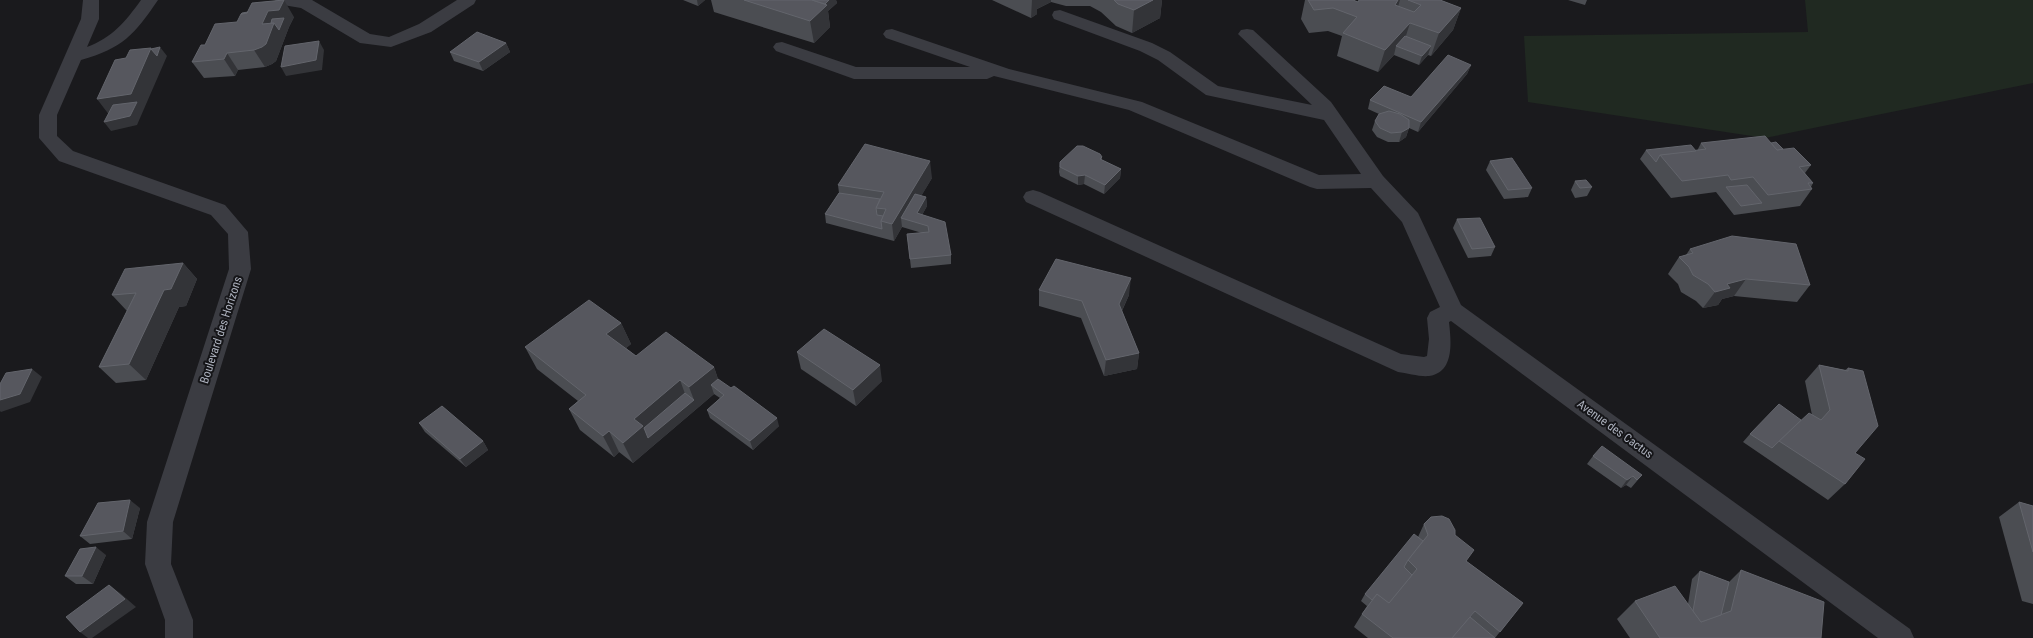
<svg xmlns="http://www.w3.org/2000/svg" width="2033" height="638" font-family="'Roboto Condensed',sans-serif">
  <style>
    .green { fill: #202921 }
    .lines { fill: none; stroke-linecap: round; stroke-linejoin: round }
    .minor { fill: #3b3c42; fill-rule: evenodd }
    .wall { fill: #4b4d52 }
    .shaded-wall { fill: #333438 }
    .building { fill: #56575e; stroke: #63656c }
    .labels { text-anchor: middle; stroke-width: 4; stroke-linejoin: round; paint-order: stroke }
    .street-label { font-size: 12px; fill: #acb1bd; stroke: #151518 }
  </style>
  <rect width="100%" height="100%" fill="#1a1a1d"/>
  <path class="green" d="M1805 0H2033V83L1765 138 1528 102 1524 36 1808 32Z"/>
  <g class="lines">
    <g class="minor">
      <path d="M83 0H99V19L87 47C112 38 126 21 141 0H158C134 35 123 48 81 60L57 115V136L73 151 225 205 248 232 251 269 173 522 171 564 193 620V638H165V620L145 564 147 522 229 269 228 234 211 215 59 161 39 138V115L81 19Z"/>
      <path d="M275 0H312L370 34 389 37 419 24 457 0H476L474 4 431 32 391 47 360 43 301 8 277 4Z"/>
      <path d="M1060 10 1152 43 1170 52 1218 86 1312 105 1238 34 1241 30 1247 29 1253 30 1331 102 1383 176 1418 213 1461 305 1910 629 1914 638H1878L1451 321 1449 322C1451 341 1455 372 1429 376 1420 377 1407 373 1398 372L1026 202 1023 197 1026 192 1033 190 1040 192 1401 354 1424 357 1427 356 1429 339 1427 318 1430 312 1440 307 1402 222 1371 188 1317 189 1310 187 1129 110 994 76 987 79H854L776 51 773 47 776 43 782 42 856 67H970L886 38 883 34 886 30 892 29 1009 69 1142 102 1319 175 1361 174 1324 120 1206 95 1158 60 1140 51 1054 19 1052 15 1054 11Z"/>
    </g>
  </g>
  <g class="wall">
    <path d="M683 0H705L698 6Z"/>
    <path d="M711 0H836L837 3 828 11 830 27 814 43 714 12Z"/>
    <path d="M992 0H1162L1160 18 1132 33 1116 26 1101 12 1090 6H1066L1051 2 1037 9V14L1031 18Z"/>
    <path d="M1305 0H1353L1358 2 1359 0H1440L1461 8 1453 30 1431 56 1428 55 1419 65 1394 55 1378 72 1337 56 1342 36 1328 31 1309 33 1301 19Z"/>
    <path d="M1568 0H1587L1585 5Z"/>
    <path d="M294 17 289 27 276 61 272 64 265 67 238 70 235 76 204 78 192 62 205 45Z"/>
    <path d="M506 43 510 52 483 71 454 61 450 52Z"/>
    <path d="M1471 65 1467 74 1418 132 1409 128 1406 137 1399 142H1388L1377 137 1372 130 1375 121 1379 114 1368 109 1370 100 1411 97Z"/>
    <path d="M1701 143H1771L1811 165 1805 173 1813 183 1811 187 1812 189 1800 206 1734 215 1716 192 1671 198 1640 159 1646 150 1696 151H1697Z"/>
    <path d="M1102 157V160L1121 169 1120 178 1104 194 1084 184 1078 185 1060 176 1059 172 1060 162Z"/>
    <path d="M1490 161 1532 188 1528 197 1504 199 1486 170Z"/>
    <path d="M932 178 921 196 926 197 927 206 922 215 951 255V264L911 268 907 234 922 233 902 227 894 241 826 223 825 214 839 193 838 185Z"/>
    <path d="M1575 181 1592 187 1587 196 1575 198 1571 190Z"/>
    <path d="M1457 219 1495 247 1491 256 1468 258 1453 228Z"/>
    <path d="M1690 249 1810 285 1797 302 1734 296 1722 299 1718 305 1703 308 1696 301 1681 292 1678 284 1668 274 1679 257 1686 255Z"/>
    <path d="M183 263 197 279 186 306 179 307 146 380 116 383 99 367 127 311 112 295Z"/>
    <path d="M1039 290 1129 295 1122 311 1139 353 1137 369 1104 376 1081 318 1039 306Z"/>
    <path d="M621 323 631 344 626 348 636 356 714 367 718 379 779 426 753 450 710 418 707 410 720 398 714 394 633 463 619 452 614 457 580 430 569 409 578 401 537 369 525 347Z"/>
    <path d="M797 352 882 381 856 406 801 369Z"/>
    <path d="M1819 365 1845 370 1848 368 1855 453 1845 484 1828 500 1743 442 1750 434 1801 420 1812 415 1805 381Z"/>
    <path d="M419 423 483 441 488 450 466 467 425 432Z"/>
    <path d="M1593 456 1642 475 1631 488 1626 485 1621 488 1587 464Z"/>
    <path d="M2019 502 2033 506V604L2022 601 1999 517Z"/>
    <path d="M140 508 132 539 90 544 80 536Z"/>
    <path d="M1424 524 1455 535 1466 561 1523 603 1495 638H1368L1354 627 1362 614 1367 606 1361 601 1365 594 1418 537Z"/>
    <path d="M106 555 93 584H76L65 576Z"/>
    <path d="M1741 570 1821 638H1630L1617 619 1635 601 1688 604 1692 579 1700 571 1729 582Z"/>
  </g>
  <g class="shaded-wall">
    <path d="M284 0 294 17 289 27 276 61 272 64 265 67 254 50 262 24 268 11Z"/>
    <path d="M697 0H705L698 6Z"/>
    <path d="M829 0H836L837 3 828 11 830 27 814 43 810 21Z"/>
    <path d="M1032 0H1051V2L1037 9V14L1031 18Z"/>
    <path d="M1153 0H1162L1160 18 1132 33 1134 10Z"/>
    <path d="M1398 0H1400L1394 20 1395 5Z"/>
    <path d="M1461 8 1453 30 1431 56 1439 33Z"/>
    <path d="M1410 23 1403 45 1396 46 1394 55 1378 72 1385 50Z"/>
    <path d="M319 41 324 50 322 70 286 76 281 67Z"/>
    <path d="M506 43 510 52 483 71 479 62Z"/>
    <path d="M1431 46 1428 55 1419 65 1422 56Z"/>
    <path d="M160 47 167 56 137 125 111 131 104 122 110 116 97 99 151 48 157 56Z"/>
    <path d="M227 53 238 70 235 76 224 59Z"/>
    <path d="M1471 65 1467 74 1418 132 1421 122Z"/>
    <path d="M1409 128 1406 137 1399 142 1402 132Z"/>
    <path d="M930 161 932 178 907 220 901 218 902 227 894 241 892 224Z"/>
    <path d="M1121 169 1120 178 1104 194 1105 185Z"/>
    <path d="M1085 175 1084 184 1078 185V176Z"/>
    <path d="M926 197 927 206 918 222 917 213Z"/>
    <path d="M183 263 197 279 186 306 179 307 146 380 129 364 164 290Z"/>
    <path d="M1131 278 1129 295 1117 321 1119 304Z"/>
    <path d="M1746 279 1734 296 1722 299 1718 305 1703 308 1715 292 1727 284Z"/>
    <path d="M621 323 631 344 616 356 606 334Z"/>
    <path d="M1139 353 1137 369 1104 376 1106 360Z"/>
    <path d="M880 365 882 381 856 406 853 390Z"/>
    <path d="M714 367 721 388 711 385 714 394 633 463 623 443 634 419 680 380 688 402 694 400 689 387Z"/>
    <path d="M32 369 42 377 30 402 1 412 0 411V400Z"/>
    <path d="M777 418 779 426 753 450 750 441Z"/>
    <path d="M609 431 619 452 614 457 603 436Z"/>
    <path d="M483 441 488 450 466 467 460 459Z"/>
    <path d="M1633 476 1626 485 1621 488 1627 480Z"/>
    <path d="M130 500 140 508 132 539 123 531Z"/>
    <path d="M96 547 106 555 93 584 82 576Z"/>
    <path d="M109 585 120 593 136 607 92 638H88L80 632Z"/>
    <path d="M1475 611 1465 625 1453 638H1451Z"/>
  </g>
  <g class="building">
    <path d="M284 0 279 10 268 11 262 24 274 23 266 44 262 47 254 50 227 53 224 59 192 62 201 45H205L215 24 237 22 241 14 247 13 252 3Z"/>
    <path d="M744 0H812L827 5 810 21Z"/>
    <path d="M812 0H829L825 4Z"/>
    <path d="M1114 0H1153L1134 10 1118 4Z"/>
    <path d="M1308 0H1353L1358 2 1359 0H1398L1395 5 1414 12 1421 5 1408 0H1440L1461 8 1439 33 1410 23 1385 50 1343 33 1357 17 1333 8 1314 10Z"/>
    <path d="M248 12 247 13 241 14 242 13Z"/>
    <path d="M284 18 279 30 274 23H271L272 19Z"/>
    <path d="M477 32 506 43 479 62 450 52Z"/>
    <path d="M1405 36 1431 46 1422 56 1396 46Z"/>
    <path d="M319 41 316 60 281 67 285 46Z"/>
    <path d="M160 47 157 56 151 49Z"/>
    <path d="M151 48 131 94 97 99 115 60 126 58 130 50Z"/>
    <path d="M1448 55 1471 65 1421 122 1370 100 1384 86 1411 97Z"/>
    <path d="M137 102 130 116 104 122 113 105Z"/>
    <path d="M1389 111 1400 114 1409 120V128L1402 132 1391 133 1380 128 1375 121 1379 114Z"/>
    <path d="M1765 136 1777 150 1794 148 1811 165 1799 167 1813 183H1808L1812 189 1768 195 1753 177 1731 180 1728 175 1682 181 1660 155 1706 149 1701 143Z"/>
    <path d="M1776 142 1783 149 1777 150 1771 143Z"/>
    <path d="M865 144 930 161 892 224 881 221 886 209 876 208 884 192 838 185Z"/>
    <path d="M1691 145 1696 151 1660 155 1656 162 1646 150Z"/>
    <path d="M1077 146H1083L1100 154 1102 157 1100 159 1121 169 1105 185 1085 175 1078 176 1060 167V162Z"/>
    <path d="M1512 158 1532 188 1508 190 1490 161Z"/>
    <path d="M1586 180 1592 187 1580 188 1575 181Z"/>
    <path d="M1747 185 1762 203 1741 206 1726 187Z"/>
    <path d="M839 193 880 199 876 208 877 215 883 216 881 221 882 229 825 214Z"/>
    <path d="M915 194 926 197 917 213 945 222 951 255 910 259 907 234 929 232 928 226 901 218Z"/>
    <path d="M1480 218 1495 247 1472 249 1457 219Z"/>
    <path d="M1732 236 1796 244 1810 285 1746 279 1727 284 1730 288 1715 292 1708 284 1693 275 1689 267 1679 257 1693 253 1690 249Z"/>
    <path d="M1056 259 1131 278 1119 304 1139 353 1106 360 1082 301 1039 290Z"/>
    <path d="M183 263 171 289 164 290 129 364 99 367 136 293 112 295 125 269Z"/>
    <path d="M589 300 621 323 606 334 636 356 666 332 714 367 689 387 680 380 634 419 643 426 623 443 609 431 603 436 569 409 586 395 525 347Z"/>
    <path d="M824 329 880 365 853 390 797 352Z"/>
    <path d="M1819 365 1848 371V368L1863 371 1878 426 1855 453 1865 459 1845 484 1779 441 1809 413 1821 420 1830 410Z"/>
    <path d="M32 369 20 394 0 400V384L6 373Z"/>
    <path d="M718 379 731 388 734 386 777 418 750 441 707 410 724 395 711 385Z"/>
    <path d="M685 393 694 400 648 438 644 428Z"/>
    <path d="M1779 404 1801 420 1772 448 1750 434Z"/>
    <path d="M442 406 483 441 460 459 419 423Z"/>
    <path d="M1602 446 1642 475 1637 480 1633 476 1627 480 1593 456Z"/>
    <path d="M130 500 123 531 80 536 98 503Z"/>
    <path d="M2019 502 2033 506V552Z"/>
    <path d="M1442 516 1449 519 1455 530V535L1474 550 1466 561 1523 603 1500 632 1475 611 1452 638H1393L1362 614 1377 594 1389 603 1417 569 1408 560 1428 535 1424 524 1431 517Z"/>
    <path d="M1414 534 1423 541 1408 560 1404 567 1412 575 1389 603 1377 594 1372 600 1365 594Z"/>
    <path d="M96 547 82 576H65L80 549Z"/>
    <path d="M1741 570 1824 602 1821 638H1660L1635 601 1675 586 1701 622 1731 611Z"/>
    <path d="M1700 571 1729 582 1721 615 1701 622 1693 611Z"/>
    <path d="M109 585 125 599 80 632 66 617Z"/>
    <path d="M1470 617 1495 638H1452Z"/>
  </g>
  <g class="labels">
    <g class="street-label">
      <text transform="translate(221 330) rotate(-72)" y="4">Boulevard des Horizons</text>
      <text transform="translate(1615 429) rotate(36)" y="4">Avenue des Cactus</text>
    </g>
  </g>
</svg>
